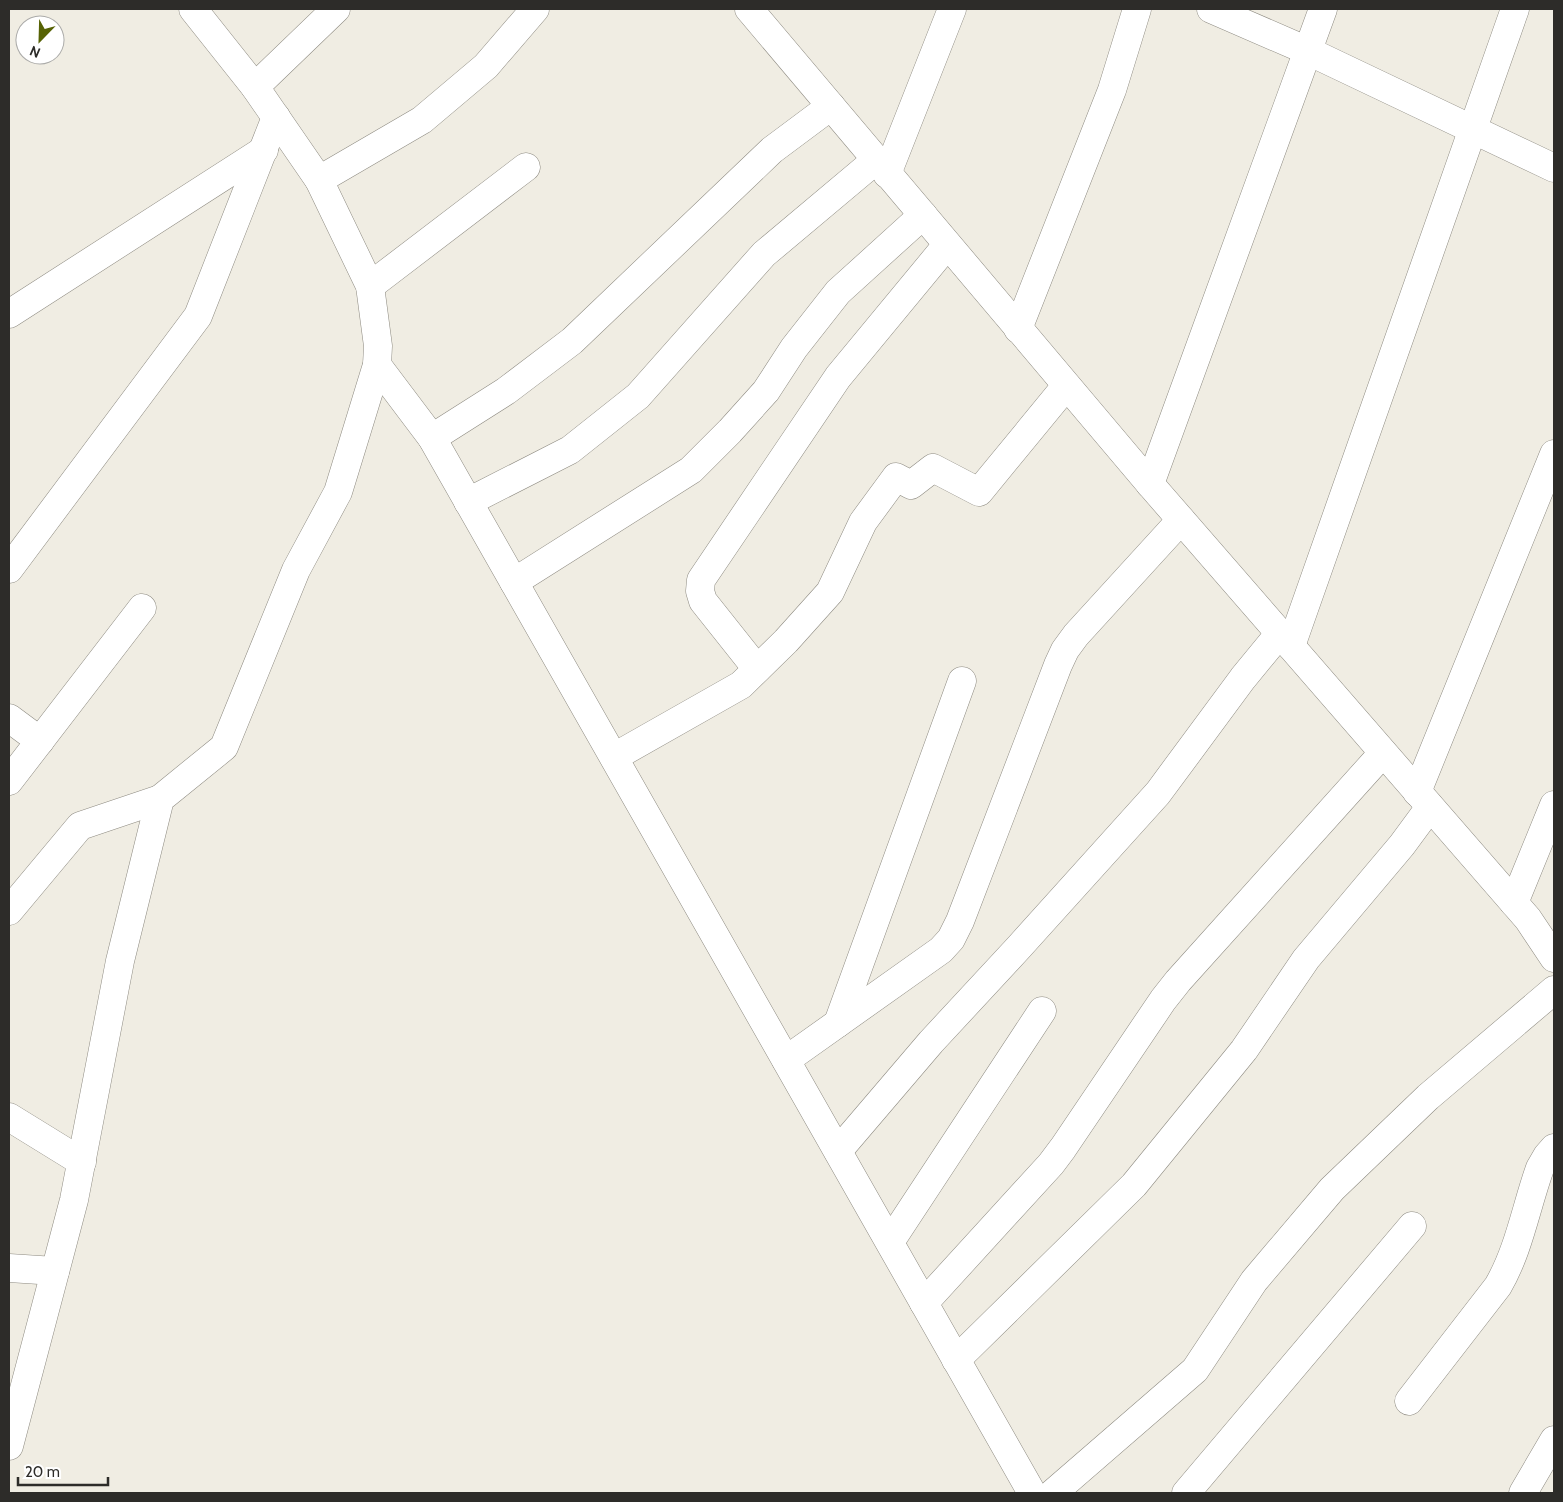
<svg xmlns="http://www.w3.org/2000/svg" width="1563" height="1502" font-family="Cabin,sans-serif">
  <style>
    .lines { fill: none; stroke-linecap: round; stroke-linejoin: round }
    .minor-casing { stroke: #8e8b82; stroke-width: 29 }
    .minor { stroke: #fff; stroke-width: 28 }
  </style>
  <rect width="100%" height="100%" fill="#f0ede3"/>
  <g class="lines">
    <g class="minor-casing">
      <g id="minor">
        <path d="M193 9 255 87"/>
        <path d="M749 9 1150 484 1528 919 1554 958"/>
        <path d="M1211 9 1308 51 1554 168"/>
        <path d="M887 174 952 9"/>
        <path d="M319 180 422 120 486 66 535 9"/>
        <path d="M370 286 526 167"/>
        <path d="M9 314 264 150"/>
        <path d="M1018 329 1112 90 1137 9"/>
        <path d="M377 365 432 438 1032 1493"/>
        <path d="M432 438 506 391 572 341 772 150 831 106"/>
        <path d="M1150 484 1323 9"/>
        <path d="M468 502 570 450 638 396 764 254 876 160"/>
        <path d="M9 569 198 316 276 117"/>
        <path d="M514 582 691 470 730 431 766 391 794 348 838 292 923 215"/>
        <path d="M1291 646 1515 9"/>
        <path d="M757 669 703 601 700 591 701 580 838 377 947 245"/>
        <path d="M9 718 40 741"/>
        <path d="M614 757 741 685 786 641 830 592 863 522 896 477 911 485 933 468 979 492 1066 386"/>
        <path d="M9 781 142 608"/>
        <path d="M1417 792 1554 454"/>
        <path d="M1514 903 1554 805"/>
        <path d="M9 911 80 826 160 799"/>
        <path d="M838 1023 962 681"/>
        <path d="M786 1060 941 950 951 939 960 921 1058 665 1065 650 1076 635 1181 520"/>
        <path d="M9 1117 82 1162"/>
        <path d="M838 1151 931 1042 1020 946 1158 793 1243 678 1280 633"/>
        <path d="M890 1242 1042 1011"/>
        <path d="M9 1268 55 1271"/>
        <path d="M924 1303 1051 1164 1063 1148 1163 1000 1178 981 1383 753"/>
        <path d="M956 1360 1134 1185 1244 1050 1306 959 1402 845 1430 807"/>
        <path d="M1409 1401 1498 1286C1519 1250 1526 1207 1540 1168L1547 1156 1554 1148"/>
        <path d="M9 1446 74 1200 120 961 160 799 224 747 296 570 338 492 377 365 378 346 370 286 319 180 255 87 336 9"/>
        <path d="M1053 1493 1195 1370 1254 1281 1332 1189 1428 1097 1554 990"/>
        <path d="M1186 1493 1412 1226"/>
        <path d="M1523 1493 1554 1440"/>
      </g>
    </g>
    <use href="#minor" class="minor"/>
  </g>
  <rect width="1563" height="1502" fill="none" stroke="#2d2c29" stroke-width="20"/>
  <g transform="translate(40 40) rotate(203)"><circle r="24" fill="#ffffff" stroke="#ababa9"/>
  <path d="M0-4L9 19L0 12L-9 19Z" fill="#566204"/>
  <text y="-8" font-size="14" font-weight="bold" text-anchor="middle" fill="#2d2c29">N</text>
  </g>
  <path d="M18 1477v8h90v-8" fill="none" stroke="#2d2c29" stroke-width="2.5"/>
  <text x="25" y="1477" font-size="15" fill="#2d2c29" stroke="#ffffff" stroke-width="4" paint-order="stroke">20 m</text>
</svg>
